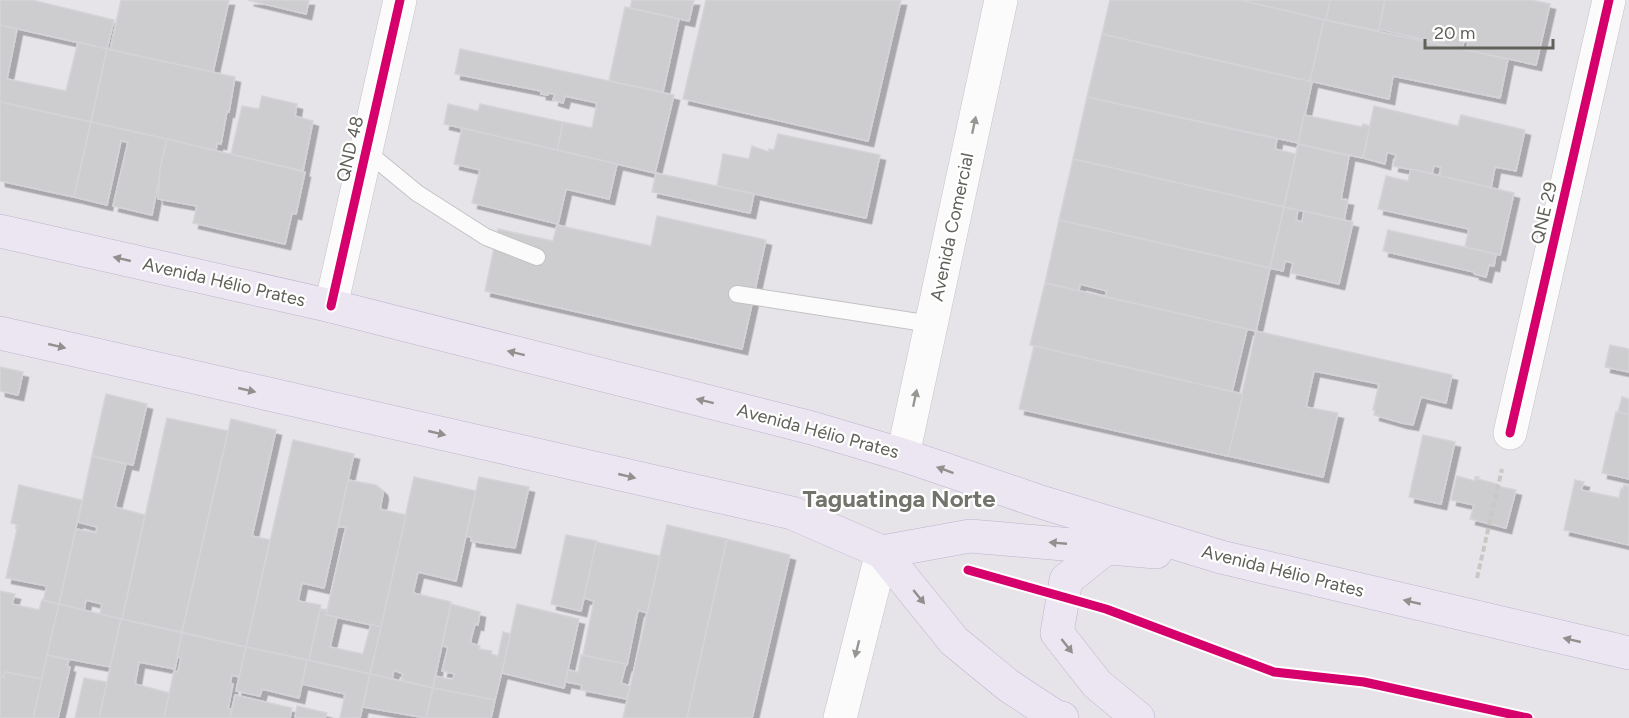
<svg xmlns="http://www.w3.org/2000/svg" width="1629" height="718" font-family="Figtree,sans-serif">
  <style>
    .building { fill: #cdcdcf; stroke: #d5d3d8; stroke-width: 1.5; filter: url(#shadow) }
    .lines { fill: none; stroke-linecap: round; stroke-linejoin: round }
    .lane-casing { stroke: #c2c2c2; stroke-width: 18 }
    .street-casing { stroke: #c2c2c2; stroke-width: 34 }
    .secondary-casing { stroke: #c4c4c4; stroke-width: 34 }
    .primary-casing { stroke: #bdb2d0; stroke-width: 34 }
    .path { stroke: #cac7c5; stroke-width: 4; stroke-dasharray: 6 3; stroke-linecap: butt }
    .lane { stroke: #fbfbfc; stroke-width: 16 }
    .street { stroke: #fbfbfc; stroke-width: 33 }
    .secondary { stroke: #fbfbfc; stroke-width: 33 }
    .primary { stroke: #ebe6f1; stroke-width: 33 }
    .cycleway-casing { stroke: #fff; stroke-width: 13 }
    .cycleway { stroke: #d6006c; stroke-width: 9 }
    .oneway { fill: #969792 }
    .oneway2 { fill: #91908e }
    .labels { text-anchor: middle; stroke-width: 4.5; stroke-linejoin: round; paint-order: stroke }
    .street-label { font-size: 18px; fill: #606159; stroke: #fff }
    .district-label { font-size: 24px; font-weight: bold; fill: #72736a; stroke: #fff }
  </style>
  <defs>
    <filter id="shadow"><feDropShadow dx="5.5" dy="5.5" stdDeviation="0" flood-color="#0004"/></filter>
  </defs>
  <rect width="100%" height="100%" fill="#e6e4e9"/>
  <g class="building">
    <path d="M0 0H32L114 20 107 49 0 25Z"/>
    <path d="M121 0H229L213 72 110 50Z"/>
    <path d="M248 0H309L306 14Z"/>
    <path d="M632 0H694L689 21 630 8Z"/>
    <path d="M706 0H901L868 141 683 99Z"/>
    <path d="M1110 0H1240L1326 20H1324L1310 81 1312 82 1102 34Z"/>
    <path d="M1240 0H1330L1326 20Z"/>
    <path d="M1330 0H1385L1379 31 1326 20Z"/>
    <path d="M1385 0H1531L1550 4 1536 65 1467 50 1468 42 1464 41 1462 49 1379 29Z"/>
    <path d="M625 7 679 19 663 92 609 81Z"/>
    <path d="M1324 20 1508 59 1500 98 1393 76 1389 99 1310 81Z"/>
    <path d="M0 25 17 29 7 79 66 91 78 42 107 49 91 122 0 102Z"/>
    <path d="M1102 34 1312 82 1299 143 1087 97Z"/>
    <path d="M107 49 235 77 229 112 227 111 221 144 217 143 216 151 91 122Z"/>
    <path d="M460 49 674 95 655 173 557 150 563 122 592 128 597 103 565 96 563 103 553 100 555 94 548 93V95L541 94V91L455 74Z"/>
    <path d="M262 96 297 104 295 116 313 121 303 171 231 154 242 106 259 109Z"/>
    <path d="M1087 97 1277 139 1275 149 1296 154 1284 207 1073 159Z"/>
    <path d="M0 102 91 122 74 197 0 181Z"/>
    <path d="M448 104 478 111 480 104 563 122 557 150 444 124Z"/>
    <path d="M1374 106 1458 126 1461 115 1525 130 1516 171 1495 167 1491 188 1439 176 1441 167 1434 166 1432 174 1393 166 1396 155 1387 152 1385 164 1363 158Z"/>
    <path d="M1304 115 1362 127 1363 124 1370 126 1363 158 1298 144Z"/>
    <path d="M91 122 167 139 152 215 113 206 128 142 121 141 107 205 74 197Z"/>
    <path d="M462 128 617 164 609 199 566 189 558 224 472 203 480 170 454 164Z"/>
    <path d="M778 134 880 155 866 218 717 186 723 154 749 159 752 146 769 152V149L774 150Z"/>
    <path d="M167 139 305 172 296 214 292 213 285 244 193 223 197 206 158 199 160 168Z"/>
    <path d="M1298 144 1349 156 1341 199 1348 200 1344 220 1284 207Z"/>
    <path d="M1073 159 1284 207 1270 268 1059 220Z"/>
    <path d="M1411 169 1514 193 1500 255 1465 247 1469 229 1378 209 1386 176 1408 181Z"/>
    <path d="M656 173 754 194 750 213 652 192Z"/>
    <path d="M1284 207 1298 210 1296 220 1302 222 1304 211 1353 222 1339 284 1291 273 1293 263 1285 261 1283 271 1270 268Z"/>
    <path d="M657 216 766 240 742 349 485 291 498 229 553 241 557 225 651 246Z"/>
    <path d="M1059 220 1270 268 1256 331 1105 297 1107 291 1080 284 1079 291 1045 283Z"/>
    <path d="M1388 230 1496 254 1494 266 1489 265 1486 277 1474 274V272L1383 251Z"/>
    <path d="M1045 283 1247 329 1232 392 1030 345Z"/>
    <path d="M1256 331 1452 375 1446 403 1421 397 1413 425 1402 423 1374 415 1375 410H1373L1379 384 1314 371 1306 407 1338 413 1323 477 1228 456Z"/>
    <path d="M1610 345 1629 349V372L1605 367Z"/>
    <path d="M1034 346 1243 394 1228 456 1019 409Z"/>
    <path d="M0 367 23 372 18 395 0 391Z"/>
    <path d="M106 394 147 404 133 465 92 456Z"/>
    <path d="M1622 397 1629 399V415L1618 412Z"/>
    <path d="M1616 412 1629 415V479L1602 473Z"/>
    <path d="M167 418 228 431 182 632 122 619Z"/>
    <path d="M231 419 276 430 252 536 270 540 246 647 182 632Z"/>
    <path d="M1423 435 1455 442 1441 504 1409 497Z"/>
    <path d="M293 440 354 454 324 588 302 583 298 601 321 605 309 660 246 647Z"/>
    <path d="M92 456 126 464 115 507 145 515 122 619 100 614 102 604 86 600 84 610 59 604 76 529 96 533 97 527 78 522Z"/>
    <path d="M1457 476 1475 481V477H1479L1478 479 1497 484V486L1516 490 1506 528 1470 519 1474 505 1451 500Z"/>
    <path d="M414 477 476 491 456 581 418 572 413 593 451 602 433 688 401 680 403 674 394 670 392 679 370 674Z"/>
    <path d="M479 477 529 487 515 548 471 541V537L466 536Z"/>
    <path d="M348 480 376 485 382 490 383 494 380 509 406 515 381 627 326 615 346 527H338Z"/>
    <path d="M1575 480 1584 482 1581 490 1619 498 1621 488 1623 489 1624 485 1629 486V545L1564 530Z"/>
    <path d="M19 485 82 500 59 604 43 601 47 586 6 578 18 525 11 523Z"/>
    <path d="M667 525 727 539 687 718H623Z"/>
    <path d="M566 535 597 541 581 611 551 604Z"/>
    <path d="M727 539 790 555 752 718H687Z"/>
    <path d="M596 542 660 556 647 613 638 610 627 665 583 655 594 601 584 598Z"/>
    <path d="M0 591 15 594 12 604 39 610 42 600 59 604 42 679 5 672 3 677 0 676Z"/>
    <path d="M59 604 121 619 110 667 47 655Z"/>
    <path d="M451 604 480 612 478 625 475 624 470 643 480 646 479 649 492 651 491 654 498 656 503 632 511 634 495 700 433 688 435 676 452 680 455 674 442 671 448 647 442 646Z"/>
    <path d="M517 604 579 619 564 688 502 673Z"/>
    <path d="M320 610 327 611 326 615 337 617 330 647 363 654 371 624 381 627 370 674 309 660Z"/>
    <path d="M121 619 182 633 175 669 139 662 135 684 170 693 164 718H99Z"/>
    <path d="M182 633 246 647 239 677 232 675 230 683 233 684 228 709H232L230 718H164L174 671 178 672 181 658 177 657Z"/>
    <path d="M246 647 307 660 299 698 262 689 260 696 236 691Z"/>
    <path d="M47 655 69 660 67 666 70 667 58 718H33Z"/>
    <path d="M581 655 626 664 621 683 630 686 627 699 581 690 582 685 566 682 568 670 578 672Z"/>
    <path d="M307 660 370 674 360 718H340L345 694 302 684Z"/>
    <path d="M5 672 42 679 33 718H0V676L3 677Z"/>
    <path d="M370 674 433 688 426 718 363 707Z"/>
    <path d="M84 678 107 682 99 718H75Z"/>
    <path d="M433 688 495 700 491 718H426Z"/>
    <path d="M235 695 292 708 290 718H230Z"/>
    <path d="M297 706 327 713 325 718H295Z"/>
  </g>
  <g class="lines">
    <g class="lane-casing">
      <g id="lane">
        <path d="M366 151 417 193 486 237 537 257"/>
        <path d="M737 294 931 324"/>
      </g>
    </g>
    <g class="street-casing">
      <g id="street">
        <path d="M331 306 400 0"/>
        <path d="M1510 433 1609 0"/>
      </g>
    </g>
    <g class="secondary-casing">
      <g id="secondary">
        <path d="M903 455 1001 0"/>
        <path d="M840 718 882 552"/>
      </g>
    </g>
    <g class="primary-casing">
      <g id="primary">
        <path d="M0 231 331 306 812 428 903 455 1041 502 1221 557 1629 653"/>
        <path d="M0 333 792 513 882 552 954 641 1009 686 1056 717 1062 718"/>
        <path d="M1106 548 1066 580 1057 633 1097 684 1138 718"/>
        <path d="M882 552 970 536 1156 552"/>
      </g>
    </g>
    <path class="path" d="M1477 578 1502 469"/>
    <use href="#lane" class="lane"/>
    <use href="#street" class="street"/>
    <use href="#secondary" class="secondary"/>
    <use href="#primary" class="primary"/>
    <g class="cycleway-casing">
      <g id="cycleway">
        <path d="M331 306 400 0"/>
        <path d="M1510 433 1609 0"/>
        <path d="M968 570 1106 609 1274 672 1364 682 1528 718"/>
      </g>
    </g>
    <use href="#cycleway" class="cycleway"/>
  </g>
  <defs><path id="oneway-solid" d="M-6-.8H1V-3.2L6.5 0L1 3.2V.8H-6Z" transform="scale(1.5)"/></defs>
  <g class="oneway">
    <use href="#oneway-solid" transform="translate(974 125) rotate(-78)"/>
    <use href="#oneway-solid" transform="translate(915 398) rotate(-78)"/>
    <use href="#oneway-solid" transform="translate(857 649) rotate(104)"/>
  </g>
  <g class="oneway2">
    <use href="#oneway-solid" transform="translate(122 259) rotate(-167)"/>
    <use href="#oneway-solid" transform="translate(57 346) rotate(13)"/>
    <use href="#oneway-solid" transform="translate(516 353) rotate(-166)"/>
    <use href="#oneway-solid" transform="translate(247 390) rotate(13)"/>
    <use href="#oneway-solid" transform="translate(705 401) rotate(-166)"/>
    <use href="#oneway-solid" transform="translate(437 433) rotate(13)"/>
    <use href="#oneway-solid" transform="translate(945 470) rotate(-160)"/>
    <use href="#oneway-solid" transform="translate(627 476) rotate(13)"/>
    <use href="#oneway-solid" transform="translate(1058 543) rotate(-175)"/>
    <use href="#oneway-solid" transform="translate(919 597) rotate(51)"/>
    <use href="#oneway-solid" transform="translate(1412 602) rotate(-167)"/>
    <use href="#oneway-solid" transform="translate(1572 640) rotate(-167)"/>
    <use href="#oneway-solid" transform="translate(1067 646) rotate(52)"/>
  </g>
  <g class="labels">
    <g class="street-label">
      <text transform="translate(350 149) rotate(-77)" y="6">QND 48</text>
      <text transform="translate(1544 213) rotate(-77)" y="6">QNE 29</text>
      <text transform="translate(952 227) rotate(-78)" y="6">Avenida Comercial</text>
      <text transform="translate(224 282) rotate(13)" y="6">Avenida Hélio Prates</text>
      <text transform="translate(818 431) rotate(15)" y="6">Avenida Hélio Prates</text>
      <text transform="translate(1283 571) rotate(14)" y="6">Avenida Hélio Prates</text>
    </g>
    <g class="district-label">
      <text x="899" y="507">Taguatinga Norte</text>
    </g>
  </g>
  <path d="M1425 39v9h128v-9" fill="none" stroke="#606159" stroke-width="3"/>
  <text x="1434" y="39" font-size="18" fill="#606159" stroke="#ffffff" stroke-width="4.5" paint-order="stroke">20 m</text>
</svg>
